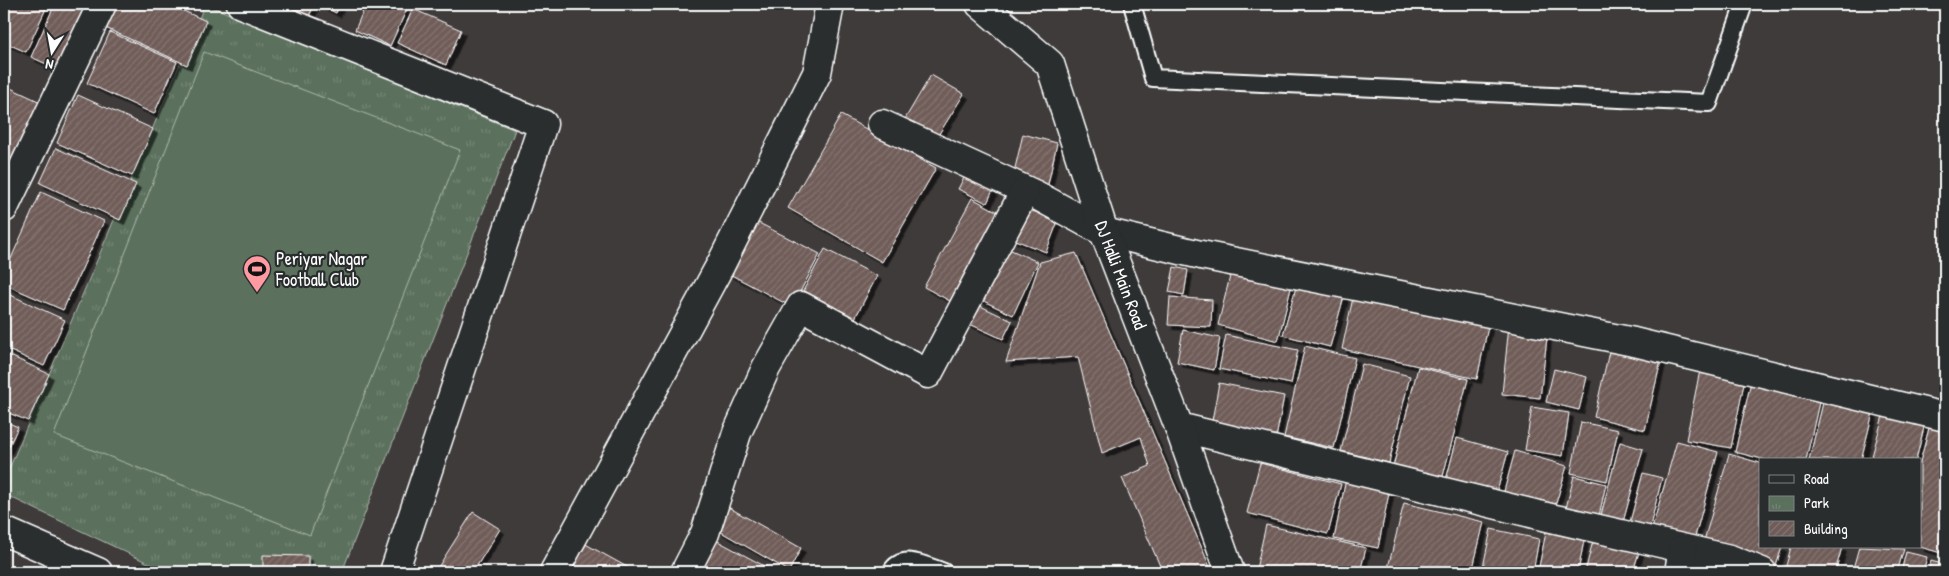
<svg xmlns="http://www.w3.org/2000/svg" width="1949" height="576" font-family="'Patrick Hand',sans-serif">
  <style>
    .park { fill: url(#park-tufts); stroke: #adb8ae }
    .pitch { fill: #5b715d; stroke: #adb8ae }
    .building { fill: url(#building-hatch); stroke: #fff; filter: url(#shadow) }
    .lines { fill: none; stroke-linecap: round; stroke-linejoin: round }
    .service-casing { stroke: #fff; stroke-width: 20 }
    .minor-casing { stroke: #fff; stroke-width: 31 }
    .tertiary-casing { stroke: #fff; stroke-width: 31 }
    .service { stroke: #2a2d2e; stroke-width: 16 }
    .minor { stroke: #2a2d2e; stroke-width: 28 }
    .tertiary { stroke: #2a2d2e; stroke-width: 28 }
    .labels { text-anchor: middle; stroke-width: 4.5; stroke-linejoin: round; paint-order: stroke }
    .poi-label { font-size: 18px; fill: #fff; stroke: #2a2d2e; text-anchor: start }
    .street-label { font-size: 18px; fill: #fff; stroke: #2a2d2e }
  </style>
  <defs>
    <pattern id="park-tufts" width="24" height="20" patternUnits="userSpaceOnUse" patternTransform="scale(1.25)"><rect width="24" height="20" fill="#5b715d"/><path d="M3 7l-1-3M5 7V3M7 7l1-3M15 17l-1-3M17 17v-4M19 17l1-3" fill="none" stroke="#748675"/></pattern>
    <pattern id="building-hatch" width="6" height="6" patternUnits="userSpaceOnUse" patternTransform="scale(1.25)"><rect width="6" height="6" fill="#6f5c58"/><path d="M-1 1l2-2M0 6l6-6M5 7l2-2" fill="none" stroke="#857471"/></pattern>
    <filter id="shadow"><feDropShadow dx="4.5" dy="4.5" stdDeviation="0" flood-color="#0009"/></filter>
  </defs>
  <rect width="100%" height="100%" fill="#3f3b3b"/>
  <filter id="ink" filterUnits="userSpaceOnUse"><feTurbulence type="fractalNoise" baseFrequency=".02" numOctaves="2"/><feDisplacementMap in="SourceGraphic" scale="10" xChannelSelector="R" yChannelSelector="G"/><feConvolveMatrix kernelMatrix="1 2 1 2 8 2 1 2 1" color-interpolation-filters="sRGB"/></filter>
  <g filter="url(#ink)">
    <path class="park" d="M205 4 515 130 342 572H167L4 494V481Z"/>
    <path class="pitch" d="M204 52 460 150 310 535 54 435Z"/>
    <g class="building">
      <path d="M11 4H48L26 52 4 42V20Z"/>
      <path d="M55 4H100L69 74 31 57Z"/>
      <path d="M109 4H168L206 21 187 65 99 25Z"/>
      <path d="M270 4H315L307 20Z"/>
      <path d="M319 4H340L336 13Z"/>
      <path d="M366 4H396L407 9 390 46 355 30Z"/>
      <path d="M413 9 461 30 446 65 397 43Z"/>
      <path d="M110 32 177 62 154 114 87 83Z"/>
      <path d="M931 75 964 94 937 137 905 119Z"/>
      <path d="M4 85 47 105 14 176 4 171Z"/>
      <path d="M78 95 153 129 132 176 57 143Z"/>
      <path d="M841 115 936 168 882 262 788 208Z"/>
      <path d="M1023 134 1057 143 1047 189 1012 181Z"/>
      <path d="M56 148 136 184 120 220 40 183Z"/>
      <path d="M969 168 997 182 987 203 958 189Z"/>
      <path d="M41 192 104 221 63 310 4 284V274Z"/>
      <path d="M972 198 998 212 950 301 924 287Z"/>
      <path d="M1022 207 1058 221 1046 252 1010 238Z"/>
      <path d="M749 218 820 254 792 307 722 270Z"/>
      <path d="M1000 245 1038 262 1013 315 975 297Z"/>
      <path d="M825 249 877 276 852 324 800 297Z"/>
      <path d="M1076 253 1212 572H1146L1160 566 1122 478 1150 466 1141 437 1102 453 1078 357 1006 362 1040 262Z"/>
      <path d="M1233 264 1293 280 1278 341 1218 325Z"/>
      <path d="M1174 267 1188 270 1184 295 1169 292Z"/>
      <path d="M1299 276 1346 289 1330 347 1283 335Z"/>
      <path d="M1355 288 1490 317 1477 379 1342 349Z"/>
      <path d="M4 292 65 320 44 366 4 348Z"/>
      <path d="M1170 297 1212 300 1211 327 1168 325Z"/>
      <path d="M972 302 1012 321 1003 339 963 321Z"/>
      <path d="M1509 325 1548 329 1540 398 1502 394Z"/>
      <path d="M1183 330 1220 338 1214 370 1177 362Z"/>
      <path d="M1226 335 1298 350 1291 384 1219 369Z"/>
      <path d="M1611 343 1662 356 1645 430 1594 417Z"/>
      <path d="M1305 346 1355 358 1334 448 1284 437Z"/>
      <path d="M4 353 49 374 28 421 4 411Z"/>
      <path d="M1362 364 1410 376 1389 463 1341 451Z"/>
      <path d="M1418 367 1468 379 1442 480 1393 467Z"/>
      <path d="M1554 369 1587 377 1579 410 1546 402Z"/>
      <path d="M1700 370 1745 378 1731 448 1686 440Z"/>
      <path d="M1753 373 1822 389 1806 460H1766L1735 452Z"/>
      <path d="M1219 383 1284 396 1276 438 1211 426Z"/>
      <path d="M1825 395 1874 408 1861 460H1809Z"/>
      <path d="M1532 407 1569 413 1563 456 1525 450Z"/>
      <path d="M1884 412 1925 423 1916 460H1871Z"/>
      <path d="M1932 417 1945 420V554L1920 547V462Z"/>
      <path d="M4 421 18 427 4 457Z"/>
      <path d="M1581 422 1618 430 1607 481 1571 473Z"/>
      <path d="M1457 438 1508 452 1496 495 1446 480Z"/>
      <path d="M1677 441 1718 452 1693 544 1651 532Z"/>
      <path d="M1620 442 1643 449 1623 522 1601 515Z"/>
      <path d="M1515 451 1567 466 1554 510 1503 495Z"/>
      <path d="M1729 454 1760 463V547H1782L1776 566 1703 544Z"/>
      <path d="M1260 463 1341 484 1328 534 1247 513Z"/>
      <path d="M1643 473 1662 478 1650 526 1630 522Z"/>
      <path d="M1574 476 1606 484 1598 520 1565 512Z"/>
      <path d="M1346 479 1390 488 1378 548 1334 539Z"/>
      <path d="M1404 503 1484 522 1472 572H1387Z"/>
      <path d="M728 507 801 548 789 571 716 529Z"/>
      <path d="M473 512 500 529 473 572H435Z"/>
      <path d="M1266 525 1366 548 1360 572H1268L1256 569Z"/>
      <path d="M1491 529 1539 539 1533 572H1482Z"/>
      <path d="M1546 532 1584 540 1578 572H1538Z"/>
      <path d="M1595 533 1641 545 1633 572H1585Z"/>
      <path d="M714 539 770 569 768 572H709L698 567Z"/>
      <path d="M580 541 636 572H583L567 564Z"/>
      <path d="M1791 547H1842L1835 572H1809L1786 566Z"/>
      <path d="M1859 547 1904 549 1897 572H1852Z"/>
      <path d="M1906 552 1927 557 1923 572H1901Z"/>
      <path d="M263 555 308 556V572H263Z"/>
      <path d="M1688 558 1747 572H1685Z"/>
      <path d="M1931 561 1945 565V572H1928Z"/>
      <path d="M5 566 28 572H4Z"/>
    </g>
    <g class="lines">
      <g class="service-casing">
        <g id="service">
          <path d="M1132 4 1153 78 1709 103 1744 4"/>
          <path d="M891 572C902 552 926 566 944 572"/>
        </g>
      </g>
      <g class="minor-casing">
        <g id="minor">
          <path d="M241 4 543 124 394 572"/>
          <path d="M882 124 1036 195 1104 232 1201 255 1634 342 1945 417"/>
          <path d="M4 208 102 4"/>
          <path d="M1179 427 1551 518 1730 559 1762 572"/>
          <path d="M4 531 98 572"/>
          <path d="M554 572 721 264 817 73 830 4"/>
          <path d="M685 572 705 533 737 433 766 368 801 306 928 374 1025 191"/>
          <path d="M1679 572 1683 549"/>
        </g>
      </g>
      <g class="tertiary-casing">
        <g id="tertiary">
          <path id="s1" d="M980 4 1050 64 1104 232 1179 427 1230 572"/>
        </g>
      </g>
      <use href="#service" class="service"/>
      <use href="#minor" class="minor"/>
      <use href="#tertiary" class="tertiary"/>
    </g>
  </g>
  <defs>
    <g id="stadium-pin" transform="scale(1.4375)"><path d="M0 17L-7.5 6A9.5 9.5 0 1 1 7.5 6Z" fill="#ff9aa2" stroke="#2a2d2e"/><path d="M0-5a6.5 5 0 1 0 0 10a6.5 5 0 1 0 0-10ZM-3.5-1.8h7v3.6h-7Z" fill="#111"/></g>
  </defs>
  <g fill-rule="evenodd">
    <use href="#stadium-pin" x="257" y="269"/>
  </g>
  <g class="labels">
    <g class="poi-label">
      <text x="276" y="265">Periyar Nagar<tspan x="276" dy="21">Football Club</tspan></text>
    </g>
    <g class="street-label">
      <text dy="6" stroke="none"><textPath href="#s1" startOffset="315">DJ Halli Main Road</textPath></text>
    </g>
  </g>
  <rect width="1949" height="576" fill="none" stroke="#2a2d2e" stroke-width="20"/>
  <rect x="10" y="10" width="1929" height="556" fill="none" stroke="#fff" stroke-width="2" filter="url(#ink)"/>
  <rect x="1759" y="458" width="162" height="90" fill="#2a2d2e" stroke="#7f8182"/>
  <rect x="1769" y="475" width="25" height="8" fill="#2a2d2e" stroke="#7f8182"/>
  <text x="1804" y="484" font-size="15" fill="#ffffff">Road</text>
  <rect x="1769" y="496" width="25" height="15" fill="url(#park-tufts)" stroke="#7f8182"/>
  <text x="1804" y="508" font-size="15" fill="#ffffff">Park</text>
  <rect x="1769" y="521" width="25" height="15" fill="url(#building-hatch)" stroke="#7f8182"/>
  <text x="1804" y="534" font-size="15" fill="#ffffff">Building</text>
  <g transform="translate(52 52) rotate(191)" stroke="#2a2d2e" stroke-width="4" paint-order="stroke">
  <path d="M0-4L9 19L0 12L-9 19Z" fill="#ffffff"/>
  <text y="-8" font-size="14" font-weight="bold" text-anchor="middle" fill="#ffffff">N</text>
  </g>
</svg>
